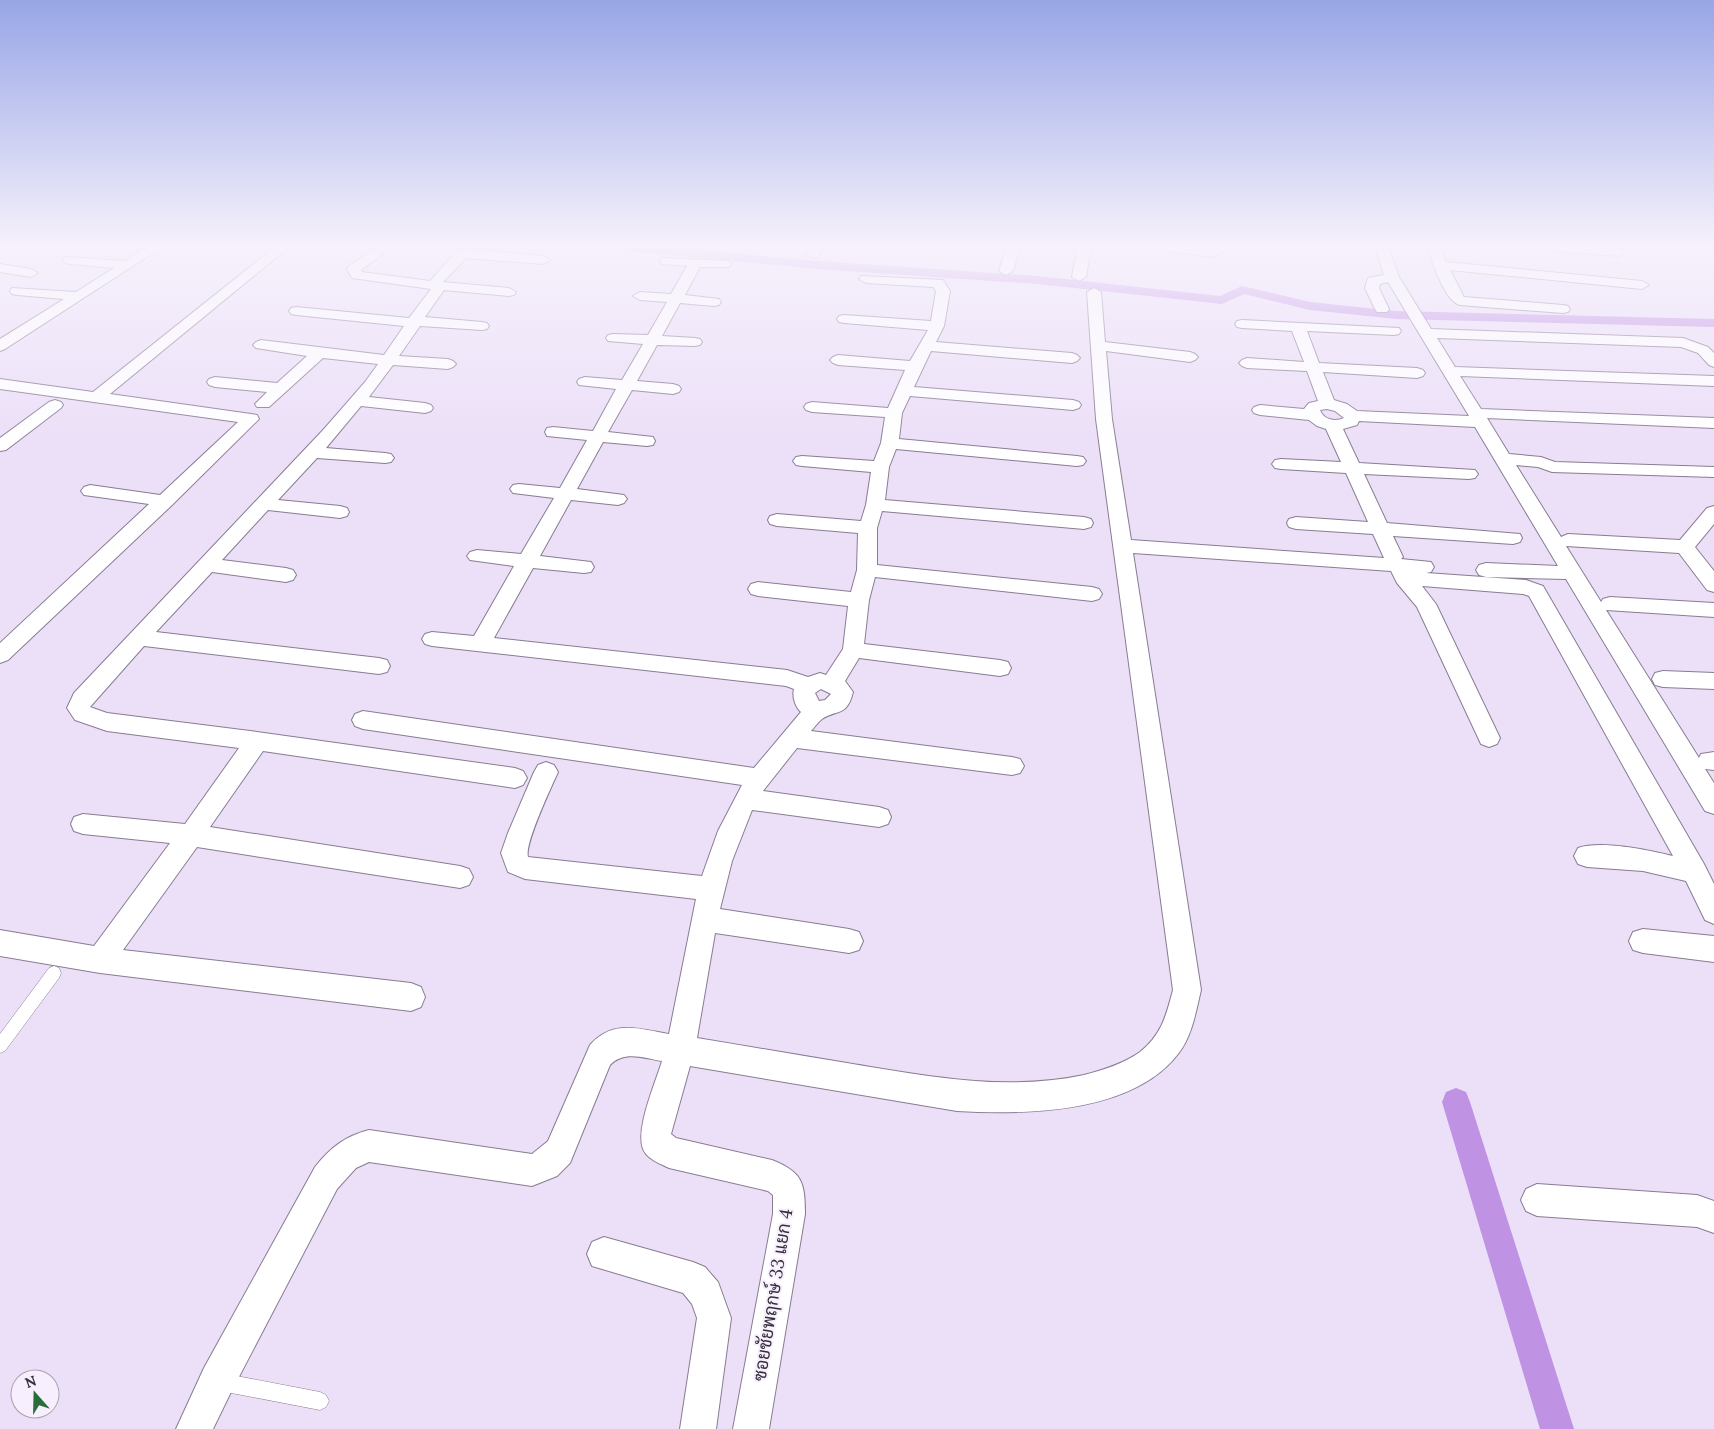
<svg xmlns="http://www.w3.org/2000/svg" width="1714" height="1429" font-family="Lora,Sarabun,serif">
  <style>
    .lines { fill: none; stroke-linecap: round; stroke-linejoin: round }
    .canal { fill: #c092e3; fill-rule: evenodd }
    .lane-casing { stroke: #887c92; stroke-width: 1 }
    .street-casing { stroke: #887c92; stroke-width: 2 }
    .lane { fill: #fff; fill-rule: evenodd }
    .street { fill: #fff; fill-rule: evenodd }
    .labels { text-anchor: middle; stroke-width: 4; stroke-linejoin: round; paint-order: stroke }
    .near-street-label { font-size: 18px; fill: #332e37; stroke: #f7effe }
  </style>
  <rect width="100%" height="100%" fill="#ecdff8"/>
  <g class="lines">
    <g class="canal">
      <path d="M622 247H670L818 261 1038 276 1220 296 1242 286 1310 302 1396 311 1714 319V327L1396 319 1310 310 1244 294 1222 304 1038 284 818 269 628 251Z"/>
      <path d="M1456 1088 1466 1092 1470 1102 1574 1429H1540L1442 1102 1446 1092Z"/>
    </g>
    <g class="lane-casing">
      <g id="lane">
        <path d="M54 966 59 968 61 973 59 978 5 1051 0 1053V1034L49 968Z"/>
        <path d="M221 1373 320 1392 326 1395 329 1401 326 1407 320 1410 221 1391 215 1388 212 1382 215 1376Z"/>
      </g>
    </g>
    <g class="street-casing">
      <g id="street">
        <path d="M147 247H162L5 349 0 351V339L64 299 17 295 12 294 10 291 12 288 76 292 114 268 70 264 65 263 63 260 65 257 125 261Z"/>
        <path d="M275 247H289L110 394 251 414 257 415 259 419 172 505 8 660 0 663V643L149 504 84 495 81 491 84 487 90 485 160 495 238 422 0 389V379L93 392Z"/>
        <path d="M377 247H392L361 270 362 272 430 281 456 252 466 249 543 256 550 260 543 264 466 258 443 282 509 288 516 292 514 295 509 296 444 290 425 317 482 322 487 323 489 326 487 329 482 330 420 326 399 356 448 359 453 361 456 364 453 367 448 369 393 365 369 397 425 403 431 405 433 408 431 411 425 413 361 406 326 448 385 453 391 454 394 458 391 462 385 463 317 458 278 500 340 506 347 508 349 512 347 516 340 518 268 510 222 560 286 568 293 570 296 575 293 580 286 582 212 572 156 632 379 658 387 660 390 666 387 672 379 674 144 646 90 707 107 713 257 732 515 768 523 771 527 778 523 785 515 788 263 751 210 827 460 866 469 869 473 877 469 885 460 888 197 847 123 950 411 983 421 987 425 997 421 1007 411 1011 100 973 0 956V930L94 946 170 843 83 834 74 831 71 824 74 817 83 814 185 824 239 748 107 731 75 720 67 708 74 693 324 429 365 382 378 364 323 358 269 407H257L255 404 267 392 215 387 209 385 207 382 209 379 215 377 277 383 307 356 256 348 253 345 256 342 261 340 384 355 404 326 296 315 291 314 289 311 291 308 296 307 409 318 431 289 352 278 347 269 349 266Z"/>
        <path d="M810 247H823L818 257 813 258 806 254Z"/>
        <path d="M1007 247H1020L1013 271 1006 275 999 271Z"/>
        <path d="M1078 247H1091L1086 277 1079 281 1072 277Z"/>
        <path d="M1163 247H1200L1218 250 1220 253 1213 257 1169 251Z"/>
        <path d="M1375 247H1388L1399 277 1431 329 1683 338 1708 347 1714 353V367L1709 365 1698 353 1681 347 1437 338 1455 367 1714 376V386L1460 376 1481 409 1714 418V428L1487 418 1509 454 1541 457 1555 462 1714 467V477L1552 472 1538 467 1516 465 1561 537 1568 534 1680 540 1707 508 1714 506V524L1695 547 1714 571V592L1707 590 1679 553 1566 546 1601 602 1603 599 1610 597 1714 603V617L1606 610 1699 758 1701 754 1714 752V770L1705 769 1714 783V814L1705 811 1566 579 1486 577 1479 575 1476 570 1479 565 1486 563 1558 566 1475 427 1359 421 1357 425 1343 429 1359 463 1475 470 1478 474 1475 478 1469 479 1364 474 1387 523 1520 534 1522 538 1520 542 1513 544 1393 536 1403 557 1401 559 1431 562 1434 567 1431 572 1426 573 1526 580 1543 586 1704 864 1714 884V924L1705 920 1686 881 1643 871 1587 867 1578 864 1574 856 1578 848C1601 840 1648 850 1673 856L1529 596 1523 594 1422 586 1436 604 1500 738 1497 744 1489 747 1481 744 1417 607 1397 583 1391 571 1133 553 1201 990C1196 1011 1192 1037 1178 1054 1132 1114 1025 1115 957 1111L690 1066 671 1134 676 1138 772 1160C802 1172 805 1182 805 1214L769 1429H733L773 1214V1195L768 1191 669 1168C661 1164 652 1161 646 1154 631 1137 656 1082 662 1061 644 1058 624 1050 610 1065L570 1163 557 1176 532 1186 369 1162 356 1168 337 1189 230 1394 213 1429H176L204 1368 315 1167C330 1148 345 1136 369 1130L532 1154 548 1141 590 1045C613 1019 639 1029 669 1034L696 899 525 879 508 872 501 853 508 833 534 772 538 765 546 762 554 765 558 772C551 788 524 844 528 857L702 876 718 831 742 785 363 729 355 726 352 720 355 714 363 711 754 768 801 712C795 707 792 696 794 689L786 686 432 646 425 644 422 639 425 634 432 632 474 636 514 566 470 560 467 556 470 552 477 550 521 554 554 498 513 493 510 489 513 485 519 484 560 488 587 440 547 436 545 432 547 428 553 427 593 431 616 389 579 385 577 382 579 379 585 377 622 380 643 344 608 341 606 338 608 335 613 334 648 335 667 302 640 300 633 296 640 292 671 294 687 266 662 264 660 261 662 258 729 261 731 264 729 267H700L685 295 719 299 721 302 719 305 714 306 680 303 662 336 695 338 700 339 702 342 700 345 695 346 657 345 637 381 673 384 679 386 681 389 679 392 673 394 632 390 608 432 653 437 655 441 653 445 647 446 603 442 577 489 624 495 627 499 624 503 618 505 571 500 540 556 591 562 594 567 591 572 584 573 533 568 494 638 787 670 808 677 820 673 826 675 843 649 848 606 758 596 751 594 748 589 751 584 758 582 851 592 857 570 858 533 777 526 770 524 768 520 770 516 777 514 861 521 866 505 871 472 802 466 796 465 793 461 796 457 802 456 874 461 881 443 885 417 812 412 806 410 804 407 806 404 812 402 888 408 905 370 838 365 833 363 830 360 833 357 838 355 910 361 928 330 844 323 839 322 837 319 839 316 844 315 931 321 936 291 933 287 866 283 859 279 861 276 943 280 950 291 944 326 936 342 1072 353 1077 355 1080 358 1077 361 1072 363 931 351 914 387 1073 400 1079 402 1081 405 1079 408 1073 410 910 396 902 413 899 439 1077 456 1083 457 1086 461 1083 465 1077 466 896 449 889 467 885 500 1084 517 1091 519 1093 523 1091 527 1084 529 882 511 877 528V565L1092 587 1099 589 1102 594 1099 599 1092 601 875 577 869 600 864 644 1000 660 1008 662 1011 668 1008 674 1000 676 859 658 845 681 853 692C847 717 837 709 822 719 818 722 814 728 811 731L1012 757 1020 759 1024 766 1020 773 1012 775 797 748 763 791 879 807 888 810 891 817 888 824 879 827 752 810 732 861 720 909 849 929 859 932 863 941 859 950 849 953 715 933 697 1038C747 1046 797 1055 847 1063 926 1076 1004 1092 1084 1075 1103 1070 1123 1064 1140 1052 1162 1034 1166 1016 1173 990L1096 419 1087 292 1094 288 1101 292 1105 342 1190 352 1195 354 1198 357 1195 360 1190 362 1106 351 1112 419 1131 540 1384 558 1373 534 1296 529 1289 527 1287 523 1289 519 1296 517 1368 522 1346 473 1281 469 1275 468 1272 464 1275 460 1281 459 1341 462 1326 429 1317 426 1309 420 1260 415 1254 413 1252 410 1254 407 1260 405 1304 409 1309 403 1318 401 1307 371 1247 368 1242 366 1239 363 1242 360 1247 358 1304 362 1292 331 1242 328 1237 327 1235 324 1237 321 1242 320 1399 328 1401 331 1399 334 1394 335 1307 331 1319 363 1417 368 1423 370 1425 373 1423 376 1417 378 1323 372 1334 400 1347 404 1357 411 1469 416 1388 282 1380 284 1379 288 1389 309 1387 312H1377L1375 309 1365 288 1368 278 1384 275ZM1327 409 1335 411 1344 418C1335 422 1324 420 1320 410ZM821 689 831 694 825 700 819 701 815 693Z"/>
        <path d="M1427 247H1440L1446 262 1642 281 1649 285 1642 289 1450 270 1464 297 1563 305 1568 306 1570 309 1568 312 1563 313 1460 305C1444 301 1433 262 1427 247Z"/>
        <path d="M1549 247H1608L1624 249 1626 252 1619 256 1555 251Z"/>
        <path d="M0 264 31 269 38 273 31 277 0 272Z"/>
        <path d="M55 400 61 402 63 405 61 408 6 450 0 451V438L49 402Z"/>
        <path d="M1663 671 1714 673V689L1663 687 1655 685 1652 679 1655 673Z"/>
        <path d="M1643 929 1714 936V962L1643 953 1633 950 1629 941 1633 932Z"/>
        <path d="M1537 1184 1697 1195 1714 1201V1233L1697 1227 1537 1216 1526 1211 1521 1200 1526 1189Z"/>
        <path d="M604 1237 693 1262 705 1267 718 1282 731 1318 716 1429H680L697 1318 692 1304 683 1293 592 1266 587 1254 592 1242Z"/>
      </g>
    </g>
    <use href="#lane" class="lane"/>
    <use href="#street" class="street"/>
  </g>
  <linearGradient id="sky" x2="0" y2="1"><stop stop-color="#98a6e6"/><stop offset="0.55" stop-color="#f6f1fc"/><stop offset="1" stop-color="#f6f1fc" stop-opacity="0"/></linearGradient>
  <rect width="1714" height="447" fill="url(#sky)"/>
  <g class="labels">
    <g class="near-street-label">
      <text transform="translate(773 1295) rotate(-81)" y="6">ซอยชัยพฤกษ์ 33 แยก 4</text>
    </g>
  </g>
  <g transform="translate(35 1394) rotate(340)"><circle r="24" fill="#f7effe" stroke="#a9a2ae"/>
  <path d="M0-4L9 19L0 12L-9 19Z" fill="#286e3a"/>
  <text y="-8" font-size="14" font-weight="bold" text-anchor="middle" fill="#332e37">N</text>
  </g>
</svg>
